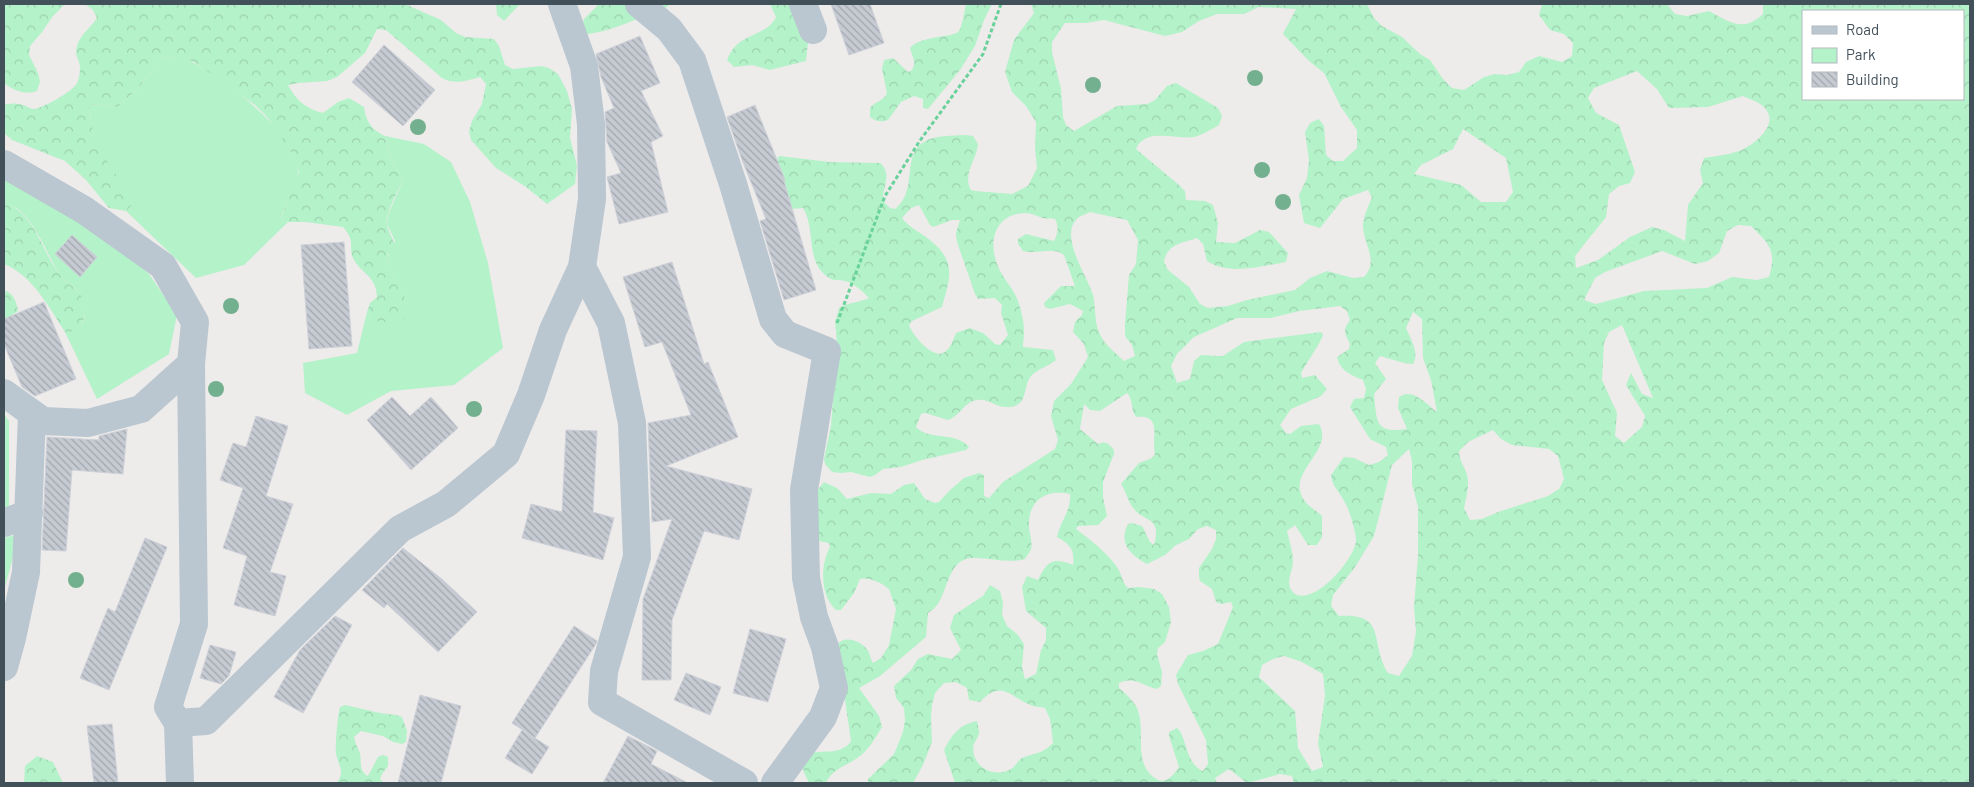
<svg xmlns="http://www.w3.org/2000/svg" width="1974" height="787" font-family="Barlow,sans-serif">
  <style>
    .green { fill: #b4f2c9 }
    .forest { fill: url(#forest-crowns); fill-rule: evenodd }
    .building { fill: url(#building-back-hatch); stroke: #ced1d8 }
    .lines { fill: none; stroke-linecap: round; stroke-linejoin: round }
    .path { stroke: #69d29b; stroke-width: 3; stroke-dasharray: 4 2.5; stroke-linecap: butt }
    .minor { stroke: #bac7d0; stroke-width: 28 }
    .tree { fill: #73b08f }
  </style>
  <defs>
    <pattern id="forest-crowns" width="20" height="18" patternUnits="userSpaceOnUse" patternTransform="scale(1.25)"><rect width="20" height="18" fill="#b4f2c9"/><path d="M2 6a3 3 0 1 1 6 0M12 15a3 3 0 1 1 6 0" fill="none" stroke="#9cd1af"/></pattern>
    <pattern id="building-back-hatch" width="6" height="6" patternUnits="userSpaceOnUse" patternTransform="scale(1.25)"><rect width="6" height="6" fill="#c6cad2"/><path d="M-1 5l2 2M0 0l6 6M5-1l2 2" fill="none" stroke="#a2a6ad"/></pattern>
  </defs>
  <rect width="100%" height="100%" fill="#eeebeb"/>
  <g class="green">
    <path d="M172 57C180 58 188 59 194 63 227 81 295 132 298 171 299 184 285 205 281 218L288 222 244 265 196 278 126 211 132 204C115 166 90 152 90 105 100 103 108 107 118 107L139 87 162 58Z"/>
    <path d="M385 136 424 144 451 162 470 202 488 263 503 348 454 385 391 391 347 415 305 393 303 363 357 353 367 312 370 319 414 312C406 300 387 273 388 259 388 253 392 247 395 241L387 224 388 215 403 180C400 173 395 167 392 161 388 152 390 144 385 136Z"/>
    <path d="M4 175 93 222 149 274 177 315 169 354 97 399 65 332C88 332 89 308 79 292 75 287 68 284 64 280 61 277 59 273 57 270 47 254 27 201 4 205Z"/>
    <path d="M4 414 9 421V507L4 509Z"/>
    <path d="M19 534 4 591V538Z"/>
  </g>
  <g class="forest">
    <path d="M4 4H65L53 16 42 32 30 46 29 55 38 73 40 82 37 91C25 95 14 91 4 83Z"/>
    <path d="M85 4H405L441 20 456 33 465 37 494 39 499 46 505 65 513 69 541 66 549 68 558 74 567 91 572 109 570 138 577 166 575 184 547 204 526 187 496 168 471 140 469 131 472 121 482 104 486 84 480 77C466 81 455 85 442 78L386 30 377 29 365 53 337 77 327 81 298 83 288 85C296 100 306 109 323 113L338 102 349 98 364 107C366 122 372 130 385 136 390 144 388 152 392 161 395 167 400 173 403 180 398 191 385 214 387 225 389 234 395 241 396 251L388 254C386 273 404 296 415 312 403 323 385 325 370 319L367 312 370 303 377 297C376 276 363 275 354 260 347 247 357 243 343 227L306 222H288L281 218 299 173 294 156 267 117 255 105 194 62 172 57 162 58 139 87 118 107C108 107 100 103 90 105 90 150 116 167 133 204L126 211 109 208 86 180 65 161 12 140 5 134 4 105C10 103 17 103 23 105 27 106 30 109 34 109 43 108 72 92 77 83 79 79 80 73 80 68 80 59 74 57 77 46 79 36 91 27 97 18L93 10Z"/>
    <path d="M496 4H520L504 21 497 15Z"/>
    <path d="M599 4H670L667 7C641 16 615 31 588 34L581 29 584 19Z"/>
    <path d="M770 4H799L809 33 806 61 770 70 752 65 734 67 727 60C738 31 766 38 776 17Z"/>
    <path d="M966 4H992L984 20 975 46 960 70 928 109 923 108V99L914 96 901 102 888 120C881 122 877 122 870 117V108C875 101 883 102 887 93L882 69 884 60 893 58 908 72 912 70C917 63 912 56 910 48 921 35 954 38 959 31 963 24 964 12 966 4Z"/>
    <path d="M1031 4H1367L1374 18 1382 26 1402 37 1420 54 1430 60 1443 79 1452 88 1464 90 1484 77 1495 74 1507 75 1519 72 1526 62 1539 56 1562 62 1572 56 1573 43 1564 34 1550 30 1539 15 1542 4H1667L1675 14 1687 16 1709 11C1730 22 1743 33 1763 14V4H1970V783H1294L1292 776 1280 774 1247 783 1229 769 1215 778 1217 783H955L944 750C952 734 960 724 977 721 978 725 979 730 979 733 977 742 971 742 974 755 979 771 997 777 1011 769 1016 766 1018 760 1022 758 1036 752 1041 755 1053 743L1050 719 1045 708C1042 707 1037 707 1033 706 1010 698 1003 678 980 702L969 700 967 688 956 682 944 683 935 693 932 705 931 717 932 742 923 765 913 783H868V779L894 754 903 732 905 720 904 708 896 698 894 686 911 670 918 659 928 654 952 659 961 650 950 628 954 615 983 596 990 585 1000 591 1003 603 1002 615 1007 626 1017 634 1024 644 1022 667 1025 679 1036 674 1041 650 1046 640V628L1026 611 1022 587 1027 576 1038 580C1047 561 1053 557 1073 565 1075 550 1070 544 1057 537 1061 519 1071 512 1070 494 1047 489 1028 499 1029 526 1029 533 1033 542 1031 549 1030 552 1027 556 1025 559 1007 564 990 557 972 558 948 559 948 591 937 605 935 608 931 611 928 613L926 637 880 676 859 688 879 716 882 727C876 737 869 749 860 756 848 766 832 768 826 783H809C803 770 798 765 811 753 824 750 842 755 851 741L837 645C844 635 859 640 866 648 870 652 870 658 873 663L881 658 889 645 896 609 889 589C881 583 870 577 860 579L854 593 841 610H836C820 596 820 565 830 547L829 543 819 541 816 538 813 496 824 482 837 488 847 499 871 493 891 494 904 485 914 483 925 499 935 503 939 502 950 490 964 478 979 473 984 475V496L989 498 1003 482 1055 449 1058 440 1051 416 1054 401 1071 384 1088 357 1084 344 1073 332 1075 322 1082 315 1083 311 1070 304 1050 309 1045 307 1044 303 1061 286H1075L1064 255C1053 246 1035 255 1023 251L1018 244V239L1026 234 1054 241C1058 234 1059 226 1055 219 1051 218 1048 219 1043 218 1037 216 1031 213 1025 213 995 214 988 241 997 264 1002 278 1013 287 1018 301 1021 310 1024 321 1024 331 1024 337 1023 341 1023 347L1053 350 1056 360C1049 366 1040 368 1033 374 1021 384 1031 407 1007 407 994 407 987 396 973 401 963 405 958 417 948 420L925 413 921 414 916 427C929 441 955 431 969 447L966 450 922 460 901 467 883 469 875 475 870 477 851 472 841 473 832 472 825 464 824 459 831 426 837 343 835 322 839 308C848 302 859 303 869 298 857 286 850 279 833 280 803 266 817 229 803 208L766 211 777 160 779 156 830 162 880 163C893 174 882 187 883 201L890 208 895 209C924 186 891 140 946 136 955 136 963 134 973 136L978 144C977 159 962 174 971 190L975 191 1012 194 1028 186 1037 168 1035 148 1036 122 1026 106 1012 92 1005 72 1014 40 1034 13ZM1259 7 1296 9 1283 34 1309 61 1324 73 1341 107 1357 130V148L1343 161H1333L1326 155 1324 126 1319 119 1310 123 1305 132 1309 160 1307 178 1299 195 1304 223 1320 228 1343 199 1368 190 1372 197C1369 205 1364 215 1363 224 1362 243 1380 260 1364 277L1353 278 1327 271 1310 278 1295 290 1247 300 1228 306 1208 308 1200 304 1189 287 1168 270 1164 262C1167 244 1182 243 1197 238L1203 244 1207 261C1230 276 1261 266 1286 262L1288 253 1269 232 1260 230 1235 243 1216 242 1218 223 1213 205 1205 201 1186 200 1185 191 1179 185 1136 149C1146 127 1174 140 1194 137 1202 135 1212 129 1219 125L1222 116 1218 108 1176 83 1167 86 1155 100 1147 104 1117 106 1074 131 1066 125 1063 117 1061 89 1052 52V42L1065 23H1086L1104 20 1165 36 1182 32 1199 21 1217 14H1244ZM1803 11H1963V99H1803ZM1637 71 1657 89 1669 108 1708 107 1743 96C1749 99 1759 102 1764 107 1781 124 1754 145 1739 151 1728 155 1715 156 1704 158L1700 170 1703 183 1688 205 1685 241 1664 230 1652 227 1630 237 1598 260 1576 268 1575 256 1606 217 1609 194 1619 186 1630 183 1635 172 1619 125 1596 113 1588 98 1594 88ZM1463 129 1506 158 1513 192 1506 202H1481L1461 185 1414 174 1421 165 1453 149ZM919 205 930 225 933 227 952 220H960L956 233 957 242 975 294 978 299 995 298 1002 305 1001 313 1008 335 1000 345 995 344 983 333 970 328 956 333C953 340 950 350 943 353 931 358 912 334 909 325L912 321 942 307C951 275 957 260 926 237 918 231 909 227 902 218L911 208ZM1090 212 1127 220 1138 240 1136 264 1129 275 1125 324V336L1132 345 1135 356 1124 361C1116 353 1103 344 1099 332 1094 321 1096 307 1093 295 1087 275 1057 234 1079 217 1082 215 1087 214 1090 212ZM1738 225 1751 226C1769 244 1777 250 1769 277L1757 280 1732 277 1707 288 1644 291 1596 304 1584 300 1595 278 1605 272 1662 251 1695 264 1708 261 1719 253 1727 231ZM1340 306 1347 311 1350 320C1342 330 1345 334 1350 344L1349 349 1337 357C1340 371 1351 375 1363 380L1366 389 1364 398 1354 399 1350 407 1370 439 1386 447 1388 455 1379 462 1369 465 1354 458 1344 457 1331 475C1332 486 1339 491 1344 501 1349 508 1355 530 1356 538 1358 558 1309 612 1292 591 1285 582 1293 571 1293 561 1293 552 1289 540 1287 531L1295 525 1308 545H1317L1322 537V516C1317 511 1308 506 1304 500 1285 472 1335 451 1319 424L1301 426 1290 434 1286 433 1280 425 1291 409 1321 396 1327 389 1315 375 1302 378 1301 373C1306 364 1321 342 1323 335L1321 332 1244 342 1223 356H1219L1201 355 1194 361 1190 379 1177 383 1171 366 1177 354 1194 337 1237 318H1271L1299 311ZM1413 312 1422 319 1423 358 1431 380 1437 412C1426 404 1413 387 1399 397L1398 408 1407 429C1374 434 1377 421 1374 394L1386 379 1375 363 1380 356 1404 363 1413 364C1420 353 1410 338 1406 328ZM1622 325 1653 398 1642 394 1631 373 1626 385 1645 416 1642 427 1624 443 1615 436 1617 413 1602 380 1604 343 1609 332ZM1127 393C1134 401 1130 409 1136 417 1163 414 1151 437 1155 454L1152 458 1139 463 1121 484C1126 491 1128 502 1134 509 1145 523 1162 516 1154 545L1150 542 1142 526 1132 523 1128 524C1118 543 1130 555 1147 564L1165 555 1176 545 1189 539 1198 529 1207 526 1216 530V539L1212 549 1199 568V577L1200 581 1212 589 1216 602 1221 604 1231 602 1233 607 1218 644 1203 651 1188 655 1176 675 1178 684 1206 740 1208 764 1203 771C1185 764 1187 736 1177 728L1169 732V736L1179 767C1175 773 1167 784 1158 780 1131 765 1147 732 1137 708 1133 700 1126 694 1119 688V683C1136 676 1142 686 1157 689L1161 686 1162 672 1157 654 1158 648 1165 642 1171 622 1169 607 1162 594 1154 589 1139 587 1128 588C1122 583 1122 574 1117 567 1106 552 1091 540 1076 529L1078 526 1098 525 1107 516 1103 497V482L1114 454V450C1109 444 1106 440 1098 444L1080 429 1084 404 1090 410 1100 411ZM1493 430 1501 439 1512 445 1549 449 1558 456 1564 479 1559 489 1548 496 1498 512 1482 519 1470 520 1464 508C1466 497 1470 486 1467 475 1464 465 1460 463 1459 451L1468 442ZM1409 449 1412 461V484L1418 507V556L1414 607 1416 631 1412 656 1399 676 1388 673C1369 642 1388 613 1339 616L1331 606 1333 595 1355 567 1374 536 1392 465ZM1284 656 1302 662 1323 674 1325 696 1318 743 1323 767 1312 771 1298 748 1295 711 1259 677 1262 665 1273 659Z"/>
    <path d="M9 204C34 217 40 244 54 266 57 270 60 275 63 279 67 284 74 286 78 291 85 299 87 312 83 321 80 330 75 332 65 332 48 306 33 276 4 264V205Z"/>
    <path d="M4 290C14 294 16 301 18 311L4 321Z"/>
    <path d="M345 705 380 713 396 715 402 717 407 731 406 742 402 744 393 742 383 736 361 731 354 737C355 743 358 748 360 753 362 763 358 770 368 776L378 757 383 755 388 757V766L382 774 380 779 384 783H337C345 770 339 767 336 754 335 746 338 713 340 707Z"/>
    <path d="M37 756 53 762 63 783H24L25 766Z"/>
  </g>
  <g class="building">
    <path d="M831 4H870L884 43 849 55Z"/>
    <path d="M640 36 660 83 641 91 663 136 651 142 668 212 619 224 607 177 621 173 607 142 605 112 614 108 601 77 596 54Z"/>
    <path d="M384 45 435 90 403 126 352 82Z"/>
    <path d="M755 105 785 180 784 181 816 290 784 300 760 221 766 219 742 160 727 117Z"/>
    <path d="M72 235 97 257 80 277 55 254Z"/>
    <path d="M344 242 352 346 309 349 301 245Z"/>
    <path d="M672 262 704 364 708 362 738 437 666 466 752 489 739 540 704 531 672 620 671 680H642L643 599 672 519 652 522 648 423 691 415 662 342 645 347 623 277Z"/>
    <path d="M44 302 76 379 35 396 22 387 4 344V319Z"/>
    <path d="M392 397 410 416 431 397 458 428 411 470 367 420Z"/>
    <path d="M256 416 288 426 266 496 293 504 270 572 286 576 275 616 234 605 247 556 223 548 243 488 220 480 233 443 246 447Z"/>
    <path d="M127 429 123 474 72 470 66 551 42 550 47 437 99 440V436Z"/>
    <path d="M566 430 597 431 593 512 614 518 603 560 522 538 531 504 562 512Z"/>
    <path d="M145 538 167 547 109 690 80 678 108 608 115 612Z"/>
    <path d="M403 548 443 580 477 612 438 652 387 604 384 608 362 590Z"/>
    <path d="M335 616 352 625 303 713 274 697 300 650Z"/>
    <path d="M574 626 597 641 596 644 535 738 512 723Z"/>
    <path d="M750 629 786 639 768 702 733 693Z"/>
    <path d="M210 645 236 652 229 676 221 684 200 678Z"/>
    <path d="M686 673 721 687 710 715 674 700Z"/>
    <path d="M420 695 461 706 441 783H398Z"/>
    <path d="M112 724 118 783H94L87 726Z"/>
    <path d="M522 730 549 747 532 774 505 758Z"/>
    <path d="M628 736 657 751 651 764 688 783H603Z"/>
  </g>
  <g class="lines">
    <path class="path" d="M837 323 885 196 919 142 983 54 1001 4"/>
    <g class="minor">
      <path d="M639 4 669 29 692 60 733 184 773 319 785 334 827 351 804 490 806 578 814 617 825 647 834 688 823 717 775 783"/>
      <path d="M803 4 813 30"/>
      <path d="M4 164 84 210 163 266 195 322 191 364 141 409 88 423 43 421 4 393"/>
      <path d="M582 267 611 323 632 423 637 557 604 671 602 702 744 783"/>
      <path d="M191 364 194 624 168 707 178 723 206 721 400 529 446 504 506 454 531 395 553 330 582 267 592 199 591 124 584 66 562 4"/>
      <path d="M4 523 29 513"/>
      <path d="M4 667 12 638 26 572 32 414"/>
      <path d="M178 723 180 783"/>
    </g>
  </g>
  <g class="tree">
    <circle cx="1255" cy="78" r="8"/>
    <circle cx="1093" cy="85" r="8"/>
    <circle cx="418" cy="127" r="8"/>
    <circle cx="1262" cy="170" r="8"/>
    <circle cx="1283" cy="202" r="8"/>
    <circle cx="231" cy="306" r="8"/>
    <circle cx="216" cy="389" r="8"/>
    <circle cx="474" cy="409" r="8"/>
    <circle cx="76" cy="580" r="8"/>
  </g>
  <rect width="1974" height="787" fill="none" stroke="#42505a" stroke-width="10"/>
  <rect x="1802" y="10" width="162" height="90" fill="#ffffff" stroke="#b3b9bd"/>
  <rect x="1812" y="26" width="25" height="8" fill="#bac7d0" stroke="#b3b9bd"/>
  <text x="1846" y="35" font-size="15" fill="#42505a">Road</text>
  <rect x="1812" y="48" width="25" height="15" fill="#b4f2c9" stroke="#b3b9bd"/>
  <text x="1846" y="60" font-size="15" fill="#42505a">Park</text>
  <rect x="1812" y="72" width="25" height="15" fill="url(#building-back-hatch)" stroke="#b3b9bd"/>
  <text x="1846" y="85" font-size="15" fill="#42505a">Building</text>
</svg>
